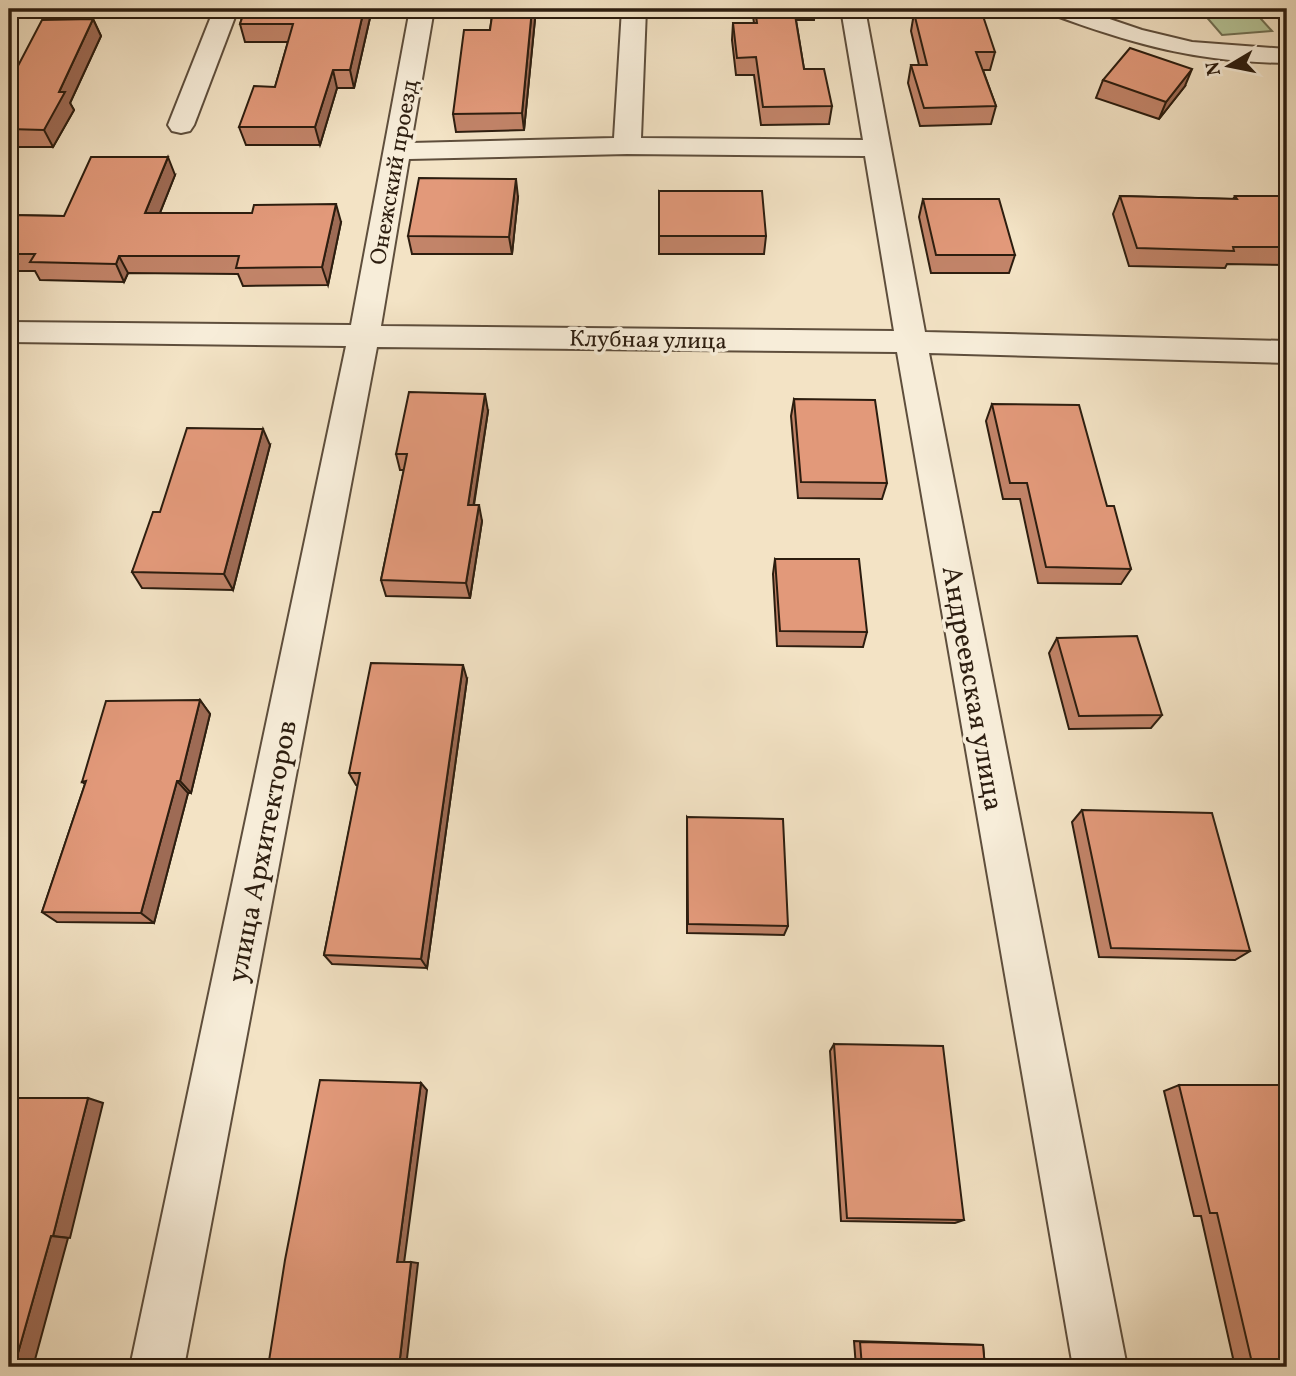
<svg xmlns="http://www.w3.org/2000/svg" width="1296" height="1376" font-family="Vollkorn,serif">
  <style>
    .green { fill: #b6c598; stroke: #717154; stroke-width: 2 }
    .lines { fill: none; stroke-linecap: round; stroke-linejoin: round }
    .minor-casing { stroke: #5e4e3c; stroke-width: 4 }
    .minor { fill: #f7edd9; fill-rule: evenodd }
    .wall { fill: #c28469; stroke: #2c1d0f; stroke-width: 2 }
    .shaded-wall { fill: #9e6b55; stroke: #2c1d0f; stroke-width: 2 }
    .building { fill: #e2997a; stroke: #2c1d0f; stroke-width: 2 }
    .labels { text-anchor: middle; stroke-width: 7; stroke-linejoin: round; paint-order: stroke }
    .far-street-label { font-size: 23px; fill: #2c1d0f; stroke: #f7edd9 }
    .street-label { font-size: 28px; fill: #2c1d0f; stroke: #f7edd9 }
  </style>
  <rect width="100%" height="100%" fill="#f3e3c5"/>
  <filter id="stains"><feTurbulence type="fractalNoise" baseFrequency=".00286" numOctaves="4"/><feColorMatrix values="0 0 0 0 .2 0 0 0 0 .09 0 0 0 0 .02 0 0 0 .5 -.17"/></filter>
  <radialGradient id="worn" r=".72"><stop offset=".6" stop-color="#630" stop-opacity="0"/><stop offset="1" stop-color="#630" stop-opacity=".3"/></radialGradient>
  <path class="green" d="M1207 9H1252L1272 31 1222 35 1203 13Z"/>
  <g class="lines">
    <g class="minor-casing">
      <g id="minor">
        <path d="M214 9H238L194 125 190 131 181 133 172 131 168 125Z"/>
        <path d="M410 9H434L411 143 614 138 622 9H646L641 138 863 140 841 9H865L925 332 1287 341V363L929 353 1127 1367H1073L897 352 377 347 184 1367H130L346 346 9 342V322L351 325ZM627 154 865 156 894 331 381 326 409 159Z"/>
        <path d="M1047 9H1080L1142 30 1192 42 1287 49V63C1196 62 1136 45 1051 14Z"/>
      </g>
    </g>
    <use href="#minor" class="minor"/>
  </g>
  <g class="wall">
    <path d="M245 9H372L354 88H337L320 145H246L239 127 275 87 288 42H245L240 24Z"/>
    <path d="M493 9H536L524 130 456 132 453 114 490 30Z"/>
    <path d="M752 9H815L814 20H796L804 69 832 106 829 124 761 125 754 75H736L732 40 733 23H754Z"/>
    <path d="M1270 9H1287V28Z"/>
    <path d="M914 13 995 52 990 70H983L996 106 991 124 920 126 908 83 911 65H919L911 31Z"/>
    <path d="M93 19 101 36 70 103 74 110 53 147H9V83Z"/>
    <path d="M1103 80 1185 86 1159 119 1096 98Z"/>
    <path d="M175 175 160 213 341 222 328 285 243 286 238 274 128 273 124 282 40 280 35 271H9V215L64 216Z"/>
    <path d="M659 191 766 236 764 254H659Z"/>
    <path d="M1120 196 1233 199 1235 196H1287V265L1227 264 1225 268 1129 266 1113 214Z"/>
    <path d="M518 197 512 254H412L408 236Z"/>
    <path d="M923 199 1015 255 1009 273H931L919 217Z"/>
    <path d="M794 399 887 483 882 499 798 498 791 416Z"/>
    <path d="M992 404 1107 506 1131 569 1121 584 1038 583 1020 499H1003L986 421Z"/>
    <path d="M488 411 474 505 482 521 470 598 386 596 381 580 404 470H400L396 454Z"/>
    <path d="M270 445 233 590 142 588 132 572 160 512Z"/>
    <path d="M775 559 867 632 863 647 777 646 773 574Z"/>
    <path d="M1057 638 1162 715 1151 728 1069 729 1049 653Z"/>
    <path d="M467 679 427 968 332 964 324 955 358 786 356 785 349 773Z"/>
    <path d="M200 700 210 714 191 793H188L154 923 57 922 42 912 85 784 82 782Z"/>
    <path d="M1082 810 1250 951 1235 960 1099 957 1072 822Z"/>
    <path d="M687 817 788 926 784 935 687 933Z"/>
    <path d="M834 1044 964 1220 955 1223 841 1221 830 1051Z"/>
    <path d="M1179 1085 1287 1367H1235L1201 1216H1194L1164 1091Z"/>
    <path d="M854 1341 983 1345 985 1367H856Z"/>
  </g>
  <g class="shaded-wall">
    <path d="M364 9H372L354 88 350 70Z"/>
    <path d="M532 9H536L524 130 522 113Z"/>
    <path d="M93 19 101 36 70 103 74 110 53 147 44 130 59 92Z"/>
    <path d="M1192 69 1185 86 1159 119 1166 102Z"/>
    <path d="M333 70 337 88 320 145 315 127Z"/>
    <path d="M168 157 175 175 153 230 145 213Z"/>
    <path d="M516 179 518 197 512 254 509 237Z"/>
    <path d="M336 204 341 222 328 285 322 267Z"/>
    <path d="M119 256 128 273 124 282 116 264Z"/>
    <path d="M485 394 488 411 471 521 468 505Z"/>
    <path d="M263 429 270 445 233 590 224 574Z"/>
    <path d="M479 505 482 521 470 598 466 583Z"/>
    <path d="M463 665 467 679 427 968 421 959Z"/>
    <path d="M200 700 210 714 191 793 180 781Z"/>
    <path d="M177 781 188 793 154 923 141 913Z"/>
    <path d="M421 1083 427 1090 404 1263 397 1262Z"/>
    <path d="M88 1098 103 1103 70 1238 53 1236Z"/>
    <path d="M51 1236 68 1238 33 1367H14Z"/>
    <path d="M411 1262 418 1263 406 1367H399Z"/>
  </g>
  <g class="building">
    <path d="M245 9H364L350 70H333L315 127H239L254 86 275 87 293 24H240Z"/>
    <path d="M493 9H532L522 113 453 114 464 30H490Z"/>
    <path d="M755 9H794L804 69H824L832 106 763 107 756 57 737 58 733 23H757Z"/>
    <path d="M914 13H982L995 52H976L996 106 924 108 911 65H927Z"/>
    <path d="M93 19 59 92H65L44 130 9 129V83L42 20Z"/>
    <path d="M1130 48 1192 69 1166 102 1103 80Z"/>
    <path d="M91 157H168L145 213H252L254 205 336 204 322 267 236 268 239 256H119L116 264 30 262 35 254H9V215L64 216Z"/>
    <path d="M419 178 516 179 509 237 408 236Z"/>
    <path d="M659 191H762L766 236H659Z"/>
    <path d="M1120 196 1237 199 1235 196H1287V247H1233L1234 251 1137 248Z"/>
    <path d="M923 199H999L1015 255H936Z"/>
    <path d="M409 392 485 394 468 505H479L466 583 381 580 407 454H396Z"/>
    <path d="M794 399 875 400 887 483 801 482Z"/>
    <path d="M992 404 1079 405 1107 506H1114L1131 569 1046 567 1027 483H1010Z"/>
    <path d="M187 428 263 429 224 574 132 572 153 512H160Z"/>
    <path d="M775 559H859L867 632 780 631Z"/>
    <path d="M1137 636 1162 715 1079 716 1057 638Z"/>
    <path d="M371 663 463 665 421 959 324 955 360 773H349Z"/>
    <path d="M200 700 180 781H177L141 913 42 912 86 781 82 782 106 701Z"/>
    <path d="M1082 810 1212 813 1250 951 1111 948Z"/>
    <path d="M687 817 783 819 788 926 688 924Z"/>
    <path d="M834 1044 943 1046 964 1220 847 1218Z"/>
    <path d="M320 1080 421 1083 397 1262H411L399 1367H268L285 1260Z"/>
    <path d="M1179 1085H1287V1367H1253L1217 1213H1210Z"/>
    <path d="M9 1098H88L53 1236H51L14 1367H9Z"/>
    <path d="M860 1342 983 1345 985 1367H862Z"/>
  </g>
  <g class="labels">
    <g class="far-street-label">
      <text transform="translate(393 172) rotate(-80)" y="8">Онежский проезд</text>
      <text transform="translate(648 339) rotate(1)" y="8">Клубная улица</text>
    </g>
    <g class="street-label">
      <text transform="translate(974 688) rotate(80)" y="10">Андреевская улица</text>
      <text transform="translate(261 851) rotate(-79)" y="10">улица Архитекторов</text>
    </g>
  </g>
  <rect width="1296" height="1376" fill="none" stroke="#f3e3c5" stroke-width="35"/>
  <rect x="10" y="10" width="1275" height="1355" fill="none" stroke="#2c1d0f" stroke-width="3.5"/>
  <rect x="18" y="18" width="1261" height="1341" fill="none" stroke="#2c1d0f" stroke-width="2"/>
  <g transform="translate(1229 66) rotate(260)" stroke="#f7edd9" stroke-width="5" paint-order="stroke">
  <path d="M0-5L12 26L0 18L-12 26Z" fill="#2c1d0f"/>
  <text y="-10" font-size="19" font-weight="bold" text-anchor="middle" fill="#2c1d0f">N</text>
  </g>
  <rect width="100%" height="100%" filter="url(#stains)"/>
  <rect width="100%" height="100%" fill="url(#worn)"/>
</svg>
